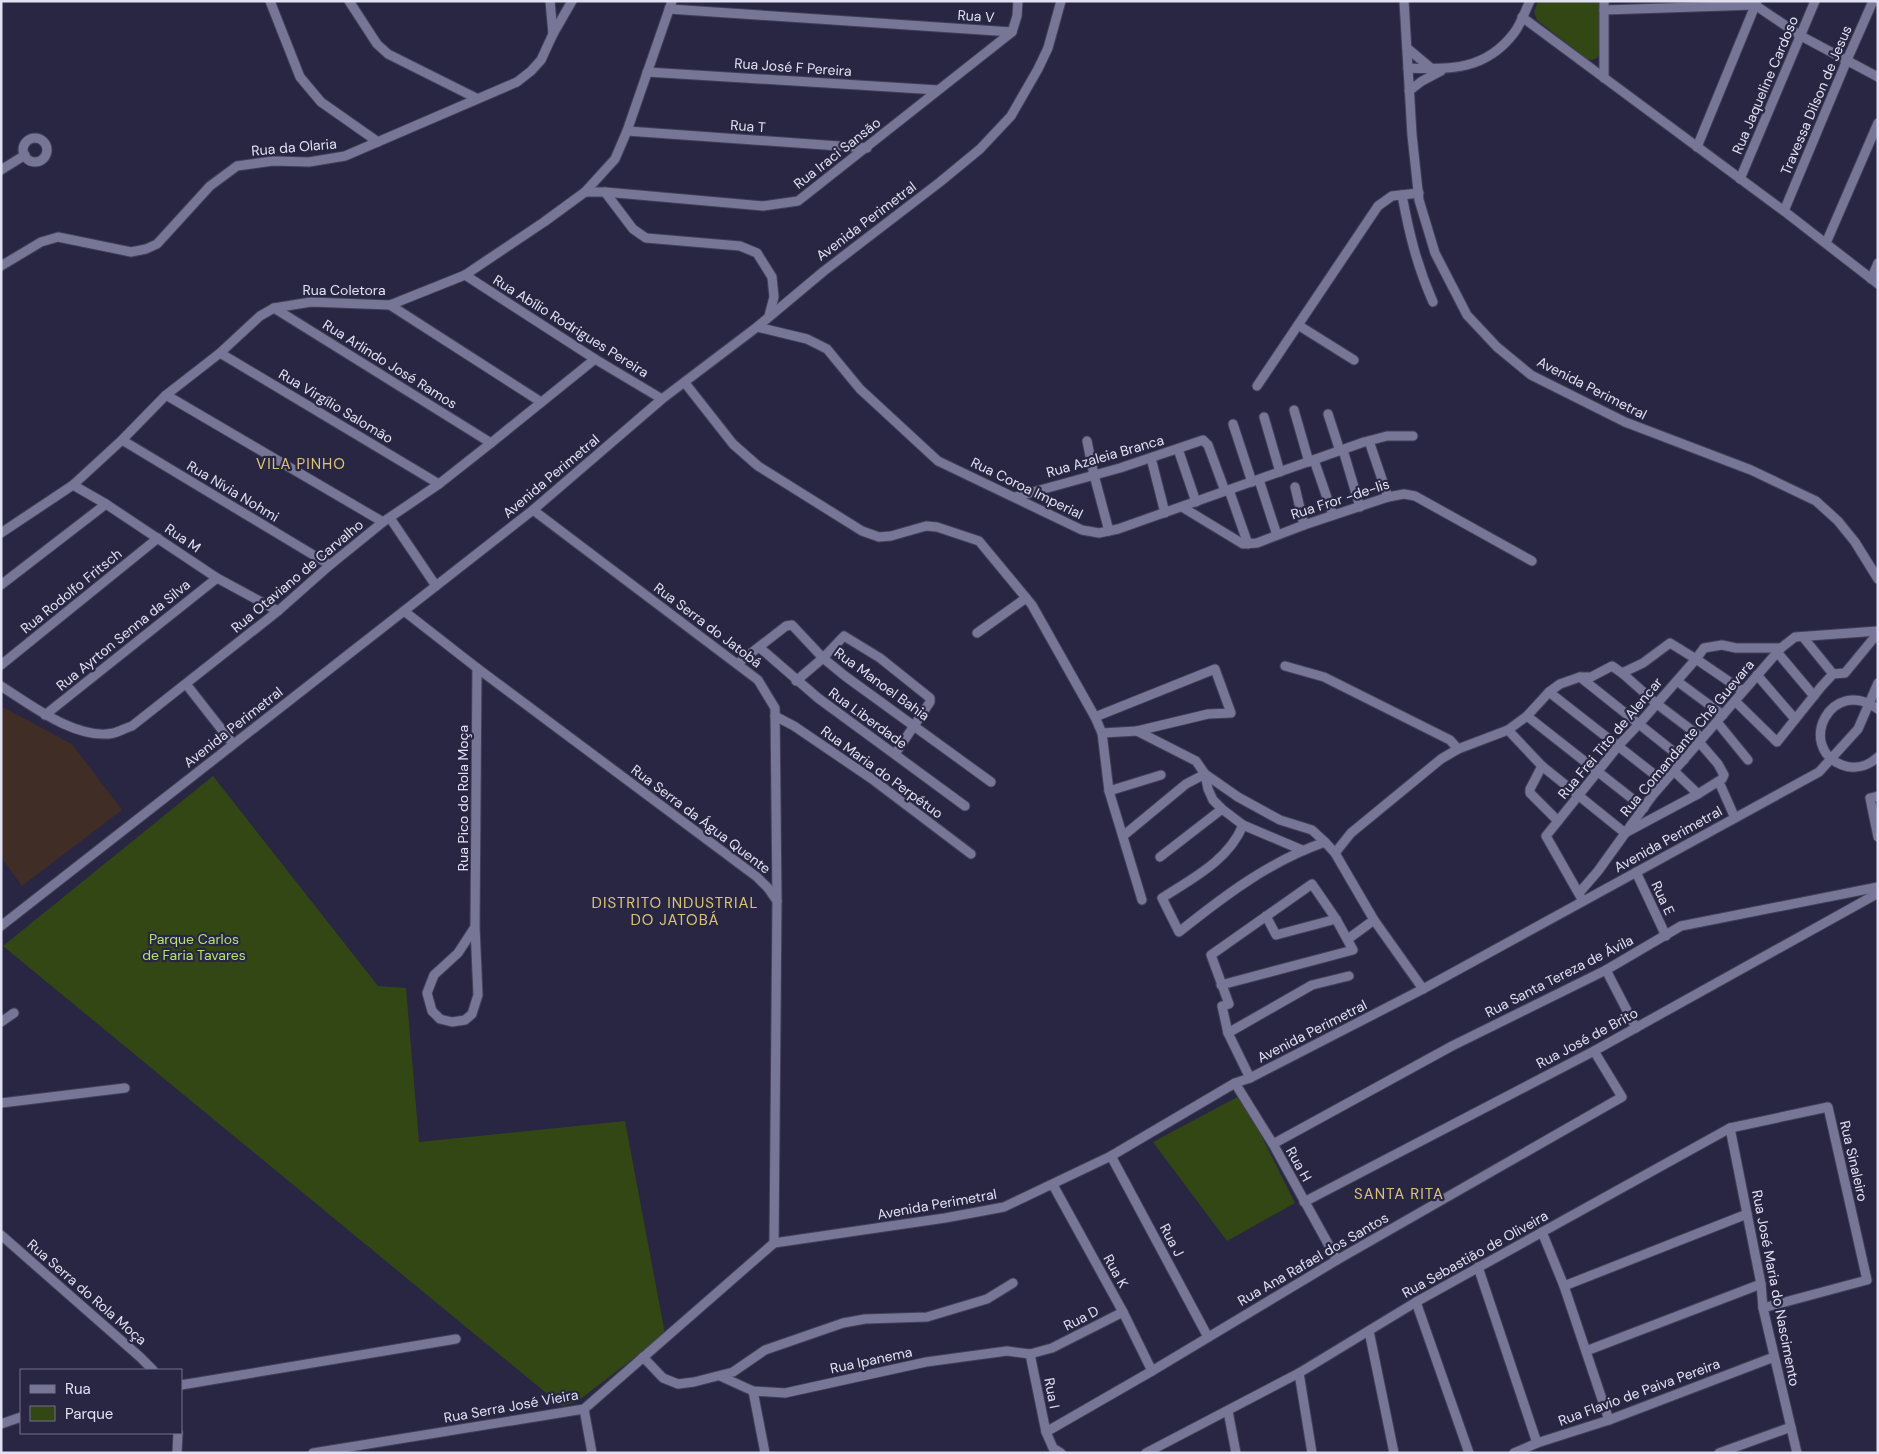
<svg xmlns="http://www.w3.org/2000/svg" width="1879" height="1454" font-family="'DM Sans',sans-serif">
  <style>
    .education { fill: #3f2d26 }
    .green { fill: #334715 }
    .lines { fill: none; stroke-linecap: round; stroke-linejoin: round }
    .street-casing { stroke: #434159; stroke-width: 11 }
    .street { stroke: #777697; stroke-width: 9 }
    .labels { text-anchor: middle; stroke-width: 4.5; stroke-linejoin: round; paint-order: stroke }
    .street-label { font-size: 14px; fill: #e1e1f3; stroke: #282642 }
    .park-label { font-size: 14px; fill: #b2e073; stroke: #282642 }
    .neighbourhood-label { font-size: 15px; letter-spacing: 1px; fill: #dcc477; stroke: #282642 }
  </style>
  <rect width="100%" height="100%" fill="#282642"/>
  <path class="education" d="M1 706 72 744 122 810 22 886 1 857Z"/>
  <g class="green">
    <path d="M1538 1H1600V53L1597 58 1592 60 1587 59 1537 20 1534 12Z"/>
    <path d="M213 776 378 986 406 988 419 1142 625 1121 665 1334 578 1401 562 1406 3 946Z"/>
    <path d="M1241 1095 1295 1203 1227 1241 1153 1142Z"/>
  </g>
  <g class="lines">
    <g class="street-casing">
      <g id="street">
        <path d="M270 1 300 77 321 102 378 142"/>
        <path d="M349 1 377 44 388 54 476 98"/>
        <path d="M550 1 553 34"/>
        <path d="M1404 1 1412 135 1419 200 1435 253 1467 315 1497 347 1531 375 1625 422 1751 470 1816 501 1838 521 1855 542 1878 579"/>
        <path d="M1604 1V78"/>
        <path d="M669 9 1012 32"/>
        <path d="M1604 10 1755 5 1801 36 1878 77"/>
        <path d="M1522 17 1784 211 1878 284"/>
        <path d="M1407 48 1432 69"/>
        <path d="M1408 68C1450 70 1486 70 1514 33 1521 24 1525 11 1530 1"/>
        <path d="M647 72 938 90"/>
        <path d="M1409 91 1422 81 1441 71"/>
        <path d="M627 131 867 148"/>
        <circle cx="35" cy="150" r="12"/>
        <path d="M1697 147 1757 1"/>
        <path d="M1 170 25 155"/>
        <path d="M1740 179 1815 1"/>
        <path d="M585 192H605L763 206 798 201 1012 32 1017 16 1018 1"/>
        <path d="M605 192 633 229 646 238 740 246 757 253 772 277 774 297 769 316"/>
        <path d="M1402 195C1409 233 1417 266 1433 302"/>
        <path d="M1784 211 1847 60 1873 1"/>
        <path d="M1826 243 1878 123"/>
        <path d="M1 266 41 242 58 237 131 252 146 249 157 244 210 186 237 166 273 161 309 162 345 156 517 82 531 71 541 60 553 34 572 1"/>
        <path d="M465 275 595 359 662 399"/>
        <path d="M1871 279 1878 263"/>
        <path d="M390 305 541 402"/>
        <path d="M274 308 491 443"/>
        <path d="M1298 325 1354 360"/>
        <path d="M757 327 807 339 827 349 860 389 938 461 1082 530 1099 533 1118 529 1364 442 1387 436H1413"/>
        <path d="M220 353 439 484"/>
        <path d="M685 383 733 444 758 466 862 531 879 537 891 536 926 526 937 527 979 541 1032 605 1095 717 1102 733 1109 791 1142 900"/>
        <path d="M1257 386 1378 206 1392 196 1419 193"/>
        <path d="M166 395 383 522"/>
        <path d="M1294 410 1309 462"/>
        <path d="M1328 414 1340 451"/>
        <path d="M1264 417 1280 472"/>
        <path d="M1233 424 1252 482"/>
        <path d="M122 440 330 565"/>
        <path d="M1087 441 1094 475 1109 531"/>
        <path d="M1369 441 1388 497"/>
        <path d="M1178 449 1196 502"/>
        <path d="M1343 450 1360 507"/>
        <path d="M1151 458 1165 513"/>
        <path d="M1314 460 1333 515"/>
        <path d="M1259 480 1277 535"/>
        <path d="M73 485 106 504 217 578 278 611"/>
        <path d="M1295 487 1304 525"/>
        <path d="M1229 490 1248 544"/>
        <path d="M1015 497 1120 468 1203 440 1208 445 1225 491"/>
        <path d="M1182 507 1243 544 1257 543 1304 525 1388 497 1404 494 1415 496 1532 561"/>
        <path d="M533 510 758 680 775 708 777 901"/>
        <path d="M390 518 436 586"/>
        <path d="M1 533 73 485 122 440 166 395 220 353 260 316 274 308 311 302 390 305 465 275 544 222 585 192 615 159 627 131 672 1"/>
        <path d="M1 585 106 504"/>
        <path d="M404 611 477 668 757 877 768 888 777 901 774 1243"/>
        <path d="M977 633 1026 598"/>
        <path d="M1803 637 1833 674"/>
        <path d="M759 647 818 698 965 806"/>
        <path d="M1777 652 1814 696"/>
        <path d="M737 664 786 626 792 625 823 658 845 676 991 782"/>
        <path d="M1 665 158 538"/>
        <path d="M1285 666 1324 677 1450 740 1458 749 1441 759 1351 833 1335 853"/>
        <path d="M1622 673 1657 704 1702 738"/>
        <path d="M1757 675 1795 719"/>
        <path d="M1580 677 1684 760"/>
        <path d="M796 681 823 658 844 636 880 658 930 698V702L895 754"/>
        <path d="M1677 681 1723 715"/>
        <path d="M186 684 233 744"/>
        <path d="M1 686C31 705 77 741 114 733 120 731 126 728 132 726L278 611 330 565 383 522 439 484 491 443 595 359"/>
        <path d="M1549 692 1664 782"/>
        <path d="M1735 701 1777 742 1821 687 1833 674 1845 673 1878 633"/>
        <path d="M1878 709C1831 675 1796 747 1842 765 1855 770 1868 766 1878 757"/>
        <path d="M45 715 217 578"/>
        <path d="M775 716 794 726 872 779 971 854"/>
        <path d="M1527 716 1644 808"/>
        <path d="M1095 717 1215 669 1231 713 1208 714 1137 731"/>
        <path d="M1717 722 1748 760"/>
        <path d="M1508 730 1542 766 1625 833 1698 794 1722 779 1724 775 1718 764 1699 742"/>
        <path d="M1102 733 1137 731 1196 761 1205 774 1208 789 1213 800 1222 809 1243 825 1302 850"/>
        <path d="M1458 749 1508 730 1527 716 1549 692 1560 684 1580 677H1591L1612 666 1622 673 1643 663 1670 643 1696 659 1704 648 1722 645 1736 648H1781L1795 637 1878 631"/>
        <path d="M1542 766 1530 789V793L1558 821"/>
        <path d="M1674 771 1698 794"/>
        <path d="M1719 782 1735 818"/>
        <path d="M1109 791 1161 775"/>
        <path d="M1878 796 1870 798 1878 837"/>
        <path d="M1243 825C1229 860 1193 878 1162 898L1179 932C1224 896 1270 861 1325 842"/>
        <path d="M1123 836 1186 784 1205 774 1238 797 1280 820 1312 830 1325 842 1335 853 1374 920 1423 989"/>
        <path d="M1160 857 1222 809"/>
        <path d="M1636 872 1666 936"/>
        <path d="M1579 893 1598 871 1652 796 1781 648"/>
        <path d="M1583 901 1546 836 1619 745 1639 724 1696 659 1743 691"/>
        <path d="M1266 916 1276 935 1336 919"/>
        <path d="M1 926 533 510 662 399 757 327 824 271 940 182 980 149 1011 116 1038 69 1048 48 1061 1"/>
        <path d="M475 927 458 953 434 975 427 993 432 1011 440 1019 452 1022 465 1020 472 1014 478 995 475 927 477 668"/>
        <path d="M1348 939 1374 920"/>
        <path d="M1606 970 1636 1028"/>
        <path d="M1221 985 1353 950 1336 919 1312 884 1211 955 1229 1004 1222 1006 1228 1033"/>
        <path d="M1 1022 14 1013"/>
        <path d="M1250 1078 1228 1033 1312 985 1349 976"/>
        <path d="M1235 1083 1273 1144 1337 1260"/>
        <path d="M1 1103 125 1088"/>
        <path d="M1730 1128 1761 1284 1763 1308 1797 1453"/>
        <path d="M1273 1144 1452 1046 1606 970 1681 926 1878 887"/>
        <path d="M1111 1156 1208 1337"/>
        <path d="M1053 1185 1123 1312 1152 1371"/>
        <path d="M1304 1202 1594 1051 1873 896 1878 891"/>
        <path d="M1542 1232 1564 1286 1609 1420"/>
        <path d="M1 1235 140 1357 153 1370"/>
        <path d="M774 1243 945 1218 1004 1207 1111 1156 1235 1083 1250 1078 1423 989 1819 772 1858 729 1878 683"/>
        <path d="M1478 1267 1537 1443"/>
        <path d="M1564 1286 1747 1214"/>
        <path d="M1416 1302 1469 1453"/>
        <path d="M1369 1331 1394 1453"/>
        <path d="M1586 1351 1761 1284"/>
        <path d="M643 1357 663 1378 678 1384 694 1382 733 1372 765 1350 843 1323 865 1319 927 1317 987 1299 1013 1283"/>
        <path d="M1299 1373 1312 1453"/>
        <path d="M720 1376 753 1391 785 1393 926 1362 1007 1351 1030 1354"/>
        <path d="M181 1385 456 1339"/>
        <path d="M753 1391 765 1453"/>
        <path d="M584 1409 592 1453"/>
        <path d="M1228 1411 1236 1453"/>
        <path d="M1 1424 21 1417"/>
        <path d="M1046 1432 1152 1371 1337 1260 1622 1097 1594 1051"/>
        <path d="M177 1453 178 1433"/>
        <path d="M313 1453 584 1409 774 1243"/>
        <path d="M1061 1453 1053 1448 1046 1432 1030 1354 1052 1348 1123 1312"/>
        <path d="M1146 1453 1299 1373 1416 1302 1730 1128 1828 1107 1867 1280 1763 1308"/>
        <path d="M1514 1453 1537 1443 1609 1420 1774 1357"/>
        <path d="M1719 1453 1791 1427"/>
      </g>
    </g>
    <use href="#street" class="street"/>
  </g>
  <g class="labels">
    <g class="street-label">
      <text transform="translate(976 16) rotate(4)" y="5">Rua V</text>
      <text transform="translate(793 67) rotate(4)" y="5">Rua José F Pereira</text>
      <text transform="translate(1765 85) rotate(-67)" y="5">Rua Jaqueline Cardoso</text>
      <text transform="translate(1816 100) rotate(-67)" y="5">Travessa Dilson de Jesus</text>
      <text transform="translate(748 126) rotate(4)" y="5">Rua T</text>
      <text transform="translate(294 147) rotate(-5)" y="5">Rua da Olaria</text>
      <text transform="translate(837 153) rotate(-38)" y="5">Rua Iraci Sansão</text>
      <text transform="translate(866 221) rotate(-37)" y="5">Avenida Perimetral</text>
      <text x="344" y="295">Rua Coletora</text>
      <text transform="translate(571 326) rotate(32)" y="5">Rua Abílio Rodrigues Pereira</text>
      <text transform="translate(390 364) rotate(32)" y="5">Rua Arlindo José Ramos</text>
      <text transform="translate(1592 388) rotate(27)" y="5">Avenida Perimetral</text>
      <text transform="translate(336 406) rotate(31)" y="5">Rua Virgílio Salomão</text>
      <text transform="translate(1105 456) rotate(-16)" y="5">Rua Azaleia Branca</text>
      <text transform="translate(551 476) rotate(-40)" y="5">Avenida Perimetral</text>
      <text transform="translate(1027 488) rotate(26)" y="5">Rua Coroa Imperial</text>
      <text transform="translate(233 491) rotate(31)" y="5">Rua Nívia Nohmi</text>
      <text transform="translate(1340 499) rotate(-18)" y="5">Rua Fror -de-lis</text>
      <text transform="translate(183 538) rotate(34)" y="5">Rua M</text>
      <text transform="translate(297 576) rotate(-40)" y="5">Rua Otaviano de Carvalho</text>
      <text transform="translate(71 591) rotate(-39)" y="5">Rua Rodolfo Fritsch</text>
      <text transform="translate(708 625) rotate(37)" y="5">Rua Serra do Jatobá</text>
      <text transform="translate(123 635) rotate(-39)" y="5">Rua Ayrton Senna da Silva</text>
      <text transform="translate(882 684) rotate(36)" y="5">Rua Manoel Bahia</text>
      <text transform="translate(868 718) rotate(36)" y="5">Rua Liberdade</text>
      <text transform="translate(233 727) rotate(-38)" y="5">Avenida Perimetral</text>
      <text transform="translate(1610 738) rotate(-50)" y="5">Rua Frei Tito de Alencar</text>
      <text transform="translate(1687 738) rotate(-50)" y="5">Rua Comandante Chê Guevara</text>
      <text transform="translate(882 772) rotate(36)" y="5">Rua Maria do Perpétuo</text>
      <text transform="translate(463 798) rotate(-90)" y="5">Rua Pico do Rola Moça</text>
      <text transform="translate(701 819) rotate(37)" y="5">Rua Serra da Água Quente</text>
      <text transform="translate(1668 839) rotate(-29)" y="5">Avenida Perimetral</text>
      <text transform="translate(1663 898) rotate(65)" y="5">Rua E</text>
      <text transform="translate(1559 976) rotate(-27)" y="5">Rua Santa Tereza de Ávila</text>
      <text transform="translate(1312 1031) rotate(-27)" y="5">Avenida Perimetral</text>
      <text transform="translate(1587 1038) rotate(-28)" y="5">Rua José de Brito</text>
      <text transform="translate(1854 1161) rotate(77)" y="5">Rua Sinaleiro</text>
      <text transform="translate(1299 1164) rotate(61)" y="5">Rua H</text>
      <text transform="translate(937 1204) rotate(-10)" y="5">Avenida Perimetral</text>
      <text transform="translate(1172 1240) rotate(62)" y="5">Rua J</text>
      <text transform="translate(1475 1254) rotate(-29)" y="5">Rua Sebastião de Oliveira</text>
      <text transform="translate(1313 1259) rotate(-30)" y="5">Rua Ana Rafael dos Santos</text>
      <text transform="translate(1116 1271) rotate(61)" y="5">Rua K</text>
      <text transform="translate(1776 1288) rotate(79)" y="5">Rua José Maria do Nascimento</text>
      <text transform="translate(87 1292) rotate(41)" y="5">Rua Serra do Rola Moça</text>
      <text transform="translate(1081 1318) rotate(-27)" y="5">Rua D</text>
      <text transform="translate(871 1360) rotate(-12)" y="5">Rua Ipanema</text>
      <text transform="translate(1639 1392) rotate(-20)" y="5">Rua Flavio de Paiva Pereira</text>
      <text transform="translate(1052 1393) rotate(79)" y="5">Rua I</text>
      <text transform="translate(511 1406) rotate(-10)" y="5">Rua Serra José Vieira</text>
    </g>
    <g class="park-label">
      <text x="194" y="944">Parque Carlos<tspan x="194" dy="16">de Faria Tavares</tspan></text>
    </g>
    <g class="neighbourhood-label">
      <text x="301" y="469">VILA PINHO</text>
      <text x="675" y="908">DISTRITO INDUSTRIAL<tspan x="675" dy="17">DO JATOBÁ</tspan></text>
      <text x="1399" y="1199">SANTA RITA</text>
    </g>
  </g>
  <rect width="1879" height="1454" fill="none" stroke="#e1e1f3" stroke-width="5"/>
  <rect x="20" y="1369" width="162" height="65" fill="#282642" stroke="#727189"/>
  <rect x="30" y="1385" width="25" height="8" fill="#777697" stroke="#727189"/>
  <text x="65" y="1394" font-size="15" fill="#e1e1f3">Rua</text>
  <rect x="30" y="1406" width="25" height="15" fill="#334715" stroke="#727189"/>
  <text x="65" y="1419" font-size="15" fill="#e1e1f3">Parque</text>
</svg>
